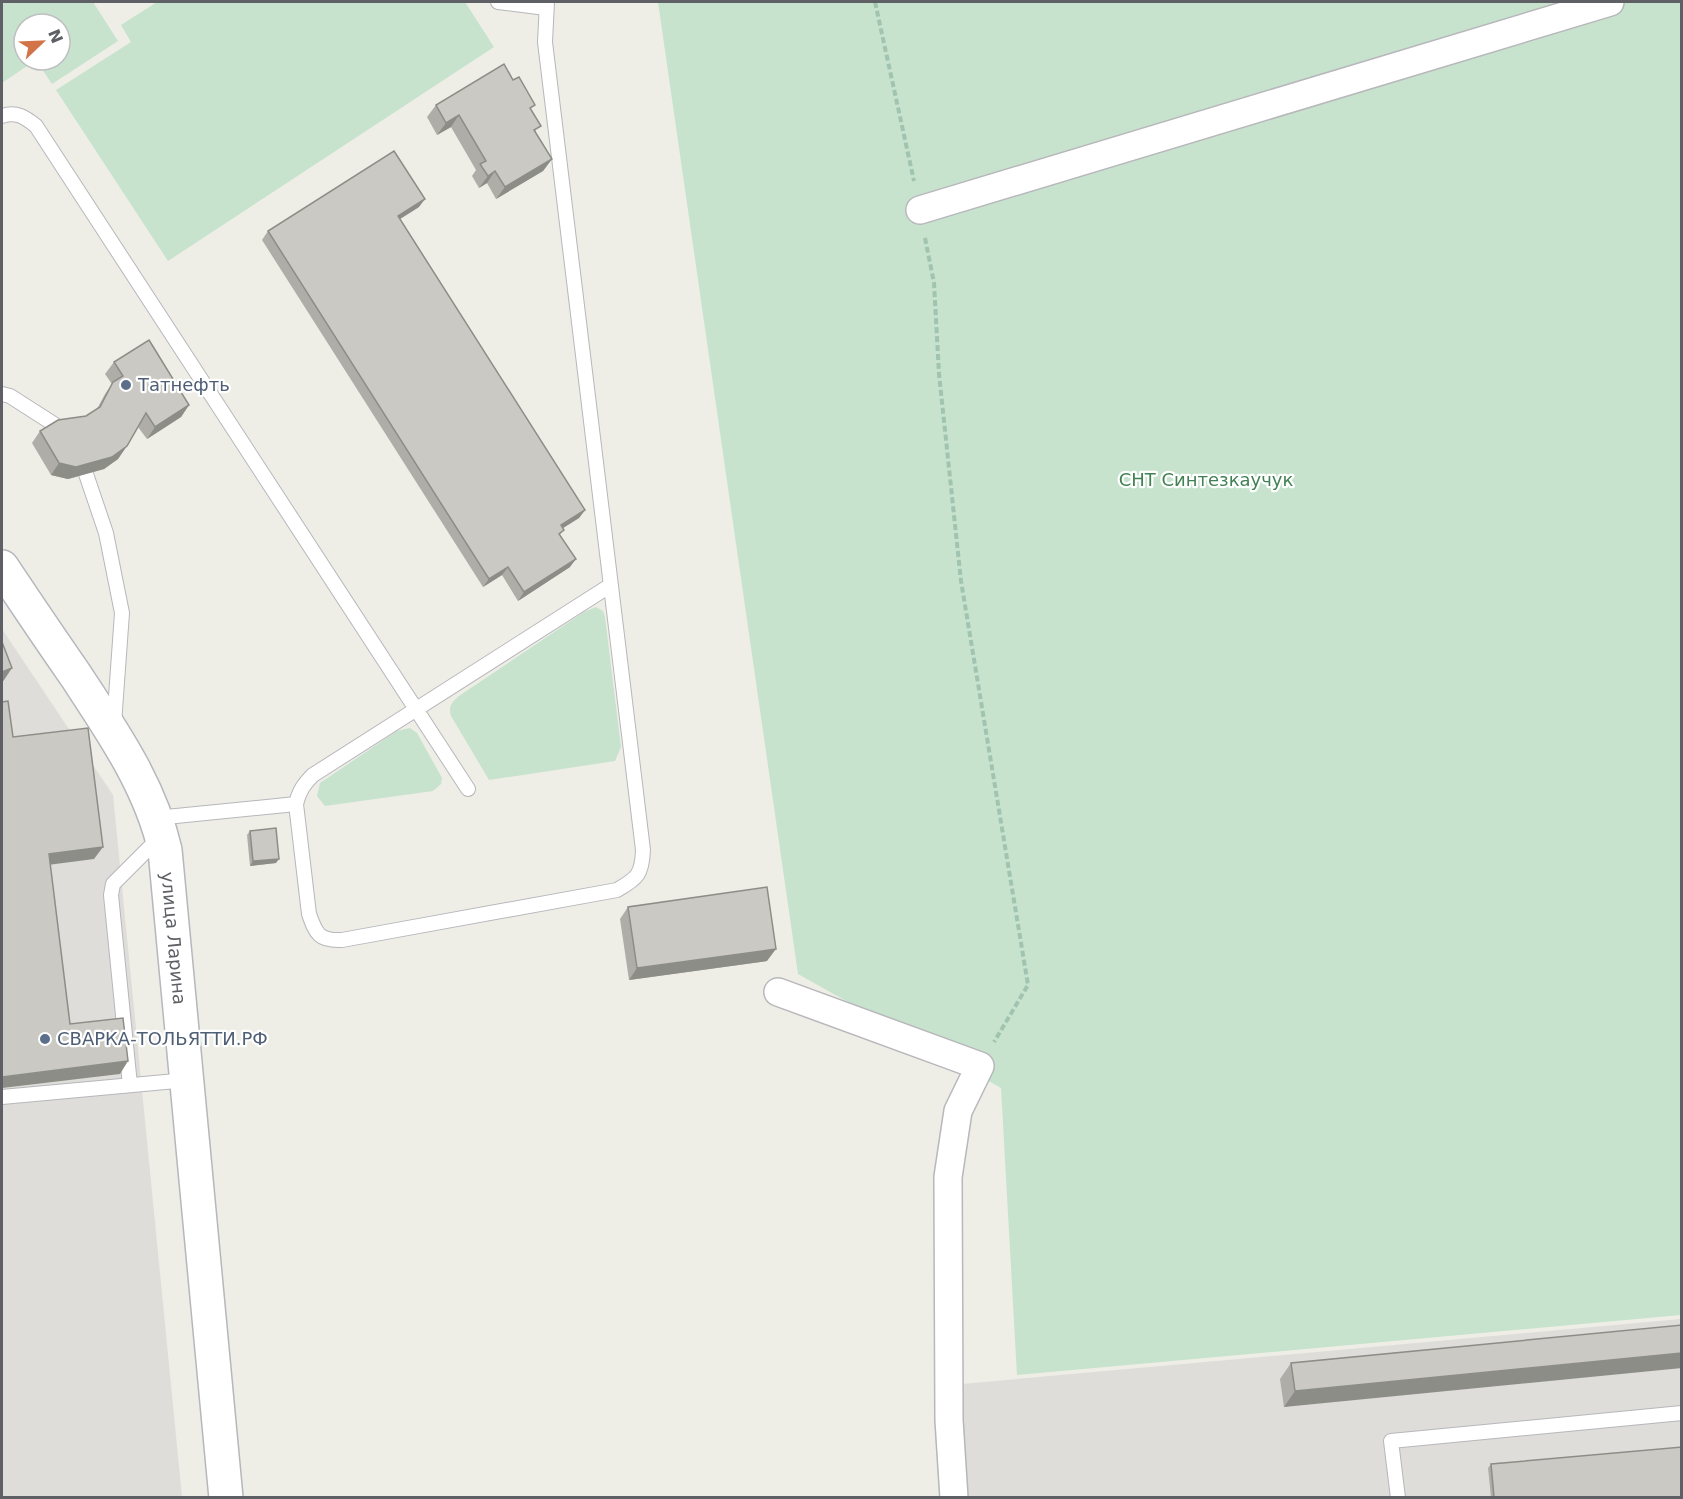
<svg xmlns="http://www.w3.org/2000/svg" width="1683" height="1499" font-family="'DejaVu Sans',sans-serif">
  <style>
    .industrial { fill: #deddd9 }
    .green { fill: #c7e3cd; fill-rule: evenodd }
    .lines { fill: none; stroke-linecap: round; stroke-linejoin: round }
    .lane-casing { stroke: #b7b7bc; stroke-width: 16 }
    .street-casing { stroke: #b7b7bc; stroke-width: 30 }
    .secondary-casing { stroke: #b5b7bc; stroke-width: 36 }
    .path { stroke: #a1c3b2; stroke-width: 4; stroke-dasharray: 6 3; stroke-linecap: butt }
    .lane { stroke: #fff; stroke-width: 14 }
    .street { stroke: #fff; stroke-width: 27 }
    .secondary { stroke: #fff; stroke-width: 33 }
    .wall { fill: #aeada8 }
    .shaded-wall { fill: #8d8d88 }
    .building { fill: #cac9c3; stroke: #8d8d88; stroke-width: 1.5 }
    .service-dot { fill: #5c6f8a; stroke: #fff; stroke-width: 2 }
    .labels { text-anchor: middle; stroke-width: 4.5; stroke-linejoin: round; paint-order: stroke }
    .service-label { font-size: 18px; fill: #4e5e75; stroke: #fff; text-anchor: start }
    .park-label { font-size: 18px; fill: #418153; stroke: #fff }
    .street-label { font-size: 18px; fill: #5e6065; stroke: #fff }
  </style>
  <rect width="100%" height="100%" fill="#eeeee7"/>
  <g class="industrial">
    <path d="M2 629 113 795 182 1497H2Z"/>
    <path d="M1681 1319V1497H952L951 1385Z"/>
  </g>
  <g class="green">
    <path d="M2 2H93L118 41 52 84 36 60 2 83ZM24 24H60V60H24Z"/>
    <path d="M157 2H465L494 47 168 261 56 90 131 42 121 25Z"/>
    <path d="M658 2H1681V1315L1017 1375 1001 1088 798 974Z"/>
    <path d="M596 607 603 611 605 617 621 747 615 761 489 780 451 716C448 706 452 702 459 696L584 612Z"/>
    <path d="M410 728 417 733 442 778 441 784 433 791 325 806 317 796 320 783 397 731Z"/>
  </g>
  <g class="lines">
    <g class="lane-casing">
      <g id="lane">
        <path d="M498 2 546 8"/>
        <path d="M547 2 545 42 643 850C642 874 638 878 617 890L342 940C319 941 316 934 309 914L296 804C299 791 304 784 313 775L611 585"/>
        <path d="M2 116C16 111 25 117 36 126L468 789"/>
        <path d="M2 394 10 396 63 430"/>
        <path d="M86 474 106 533 122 613 114 724"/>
        <path d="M156 818 296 804"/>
        <path d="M130 1085 111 895 113 884 160 837"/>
        <path d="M2 1097 187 1080"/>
        <path d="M1398 1498 1391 1441 1682 1413"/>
      </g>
    </g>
    <g class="street-casing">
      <g id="street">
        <path d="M920 210 1610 2"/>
        <path d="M778 992 980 1066 958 1111 948 1177 949 1420 954 1498"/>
      </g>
    </g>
    <g class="secondary-casing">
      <g id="secondary">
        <path id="s1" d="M2 567C26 603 51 640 76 676 112 731 150 785 165 850L226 1498"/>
      </g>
    </g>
    <g class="path">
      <path d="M875 2 914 181"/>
      <path d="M925 238 934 283 939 374 961 581 1028 985 994 1042"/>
    </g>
    <use href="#lane" class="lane"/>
    <use href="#street" class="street"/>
    <use href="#secondary" class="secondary"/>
  </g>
  <g class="wall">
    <path d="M436 105 531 111 536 133 552 159 543 171 496 199 487 183 479 188 472 176 476 170 451 127 437 135 427 117Z"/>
    <path d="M419 207 400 219 585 510 579 518 563 528 560 535 570 567 518 601 502 575 483 587 262 240 268 231Z"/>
    <path d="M114 362 189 405 181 417 147 439 138 427 118 459 104 469 68 479 51 475 32 443 40 431 86 416 97 409 105 394 112 384 105 374Z"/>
    <path d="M250 831 276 863 250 866 247 835Z"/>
    <path d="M628 907 767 961 629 980 620 919Z"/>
    <path d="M1682 1325 1284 1407 1280 1379 1291 1363Z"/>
    <path d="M1491 1464 1682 1497H1491L1488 1468Z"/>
  </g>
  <g class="shaded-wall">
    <path d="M459 115 451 127 437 135 446 123Z"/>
    <path d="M552 159 543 171 496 199 505 187Z"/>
    <path d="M495 171 487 183 479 188 488 176Z"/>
    <path d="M425 199 419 207 392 224 398 216Z"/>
    <path d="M189 405 181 417 147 439 155 427Z"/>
    <path d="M127 446 118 459 104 469 68 479 51 475 59 463Z"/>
    <path d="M585 510 579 518 555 533 561 525Z"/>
    <path d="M576 559 570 567 518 601 524 592Z"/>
    <path d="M508 567 502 575 483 587 489 579Z"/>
    <path d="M12 668 2 683V672Z"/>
    <path d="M103 847 94 859 40 866 49 854Z"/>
    <path d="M279 859 276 863 250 866 253 861Z"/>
    <path d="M776 949 767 961 629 980 637 968Z"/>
    <path d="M128 1061 120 1074 2 1088V1077Z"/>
    <path d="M1682 1353V1368L1284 1407 1295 1391Z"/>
  </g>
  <g class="building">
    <path d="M504 64 513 80 519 77 535 105 530 108 541 126 534 130 552 159 505 187 495 171 488 176 480 164 486 161 459 115 446 123 436 105Z"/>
    <path d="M394 151 425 199 398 216 585 510 561 525 564 530 559 534 576 559 524 592 508 567 489 579 268 231Z"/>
    <path d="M149 340 189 405 155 427 146 413 127 446 112 457 76 467 59 463 40 431 58 420 86 416 100 407 113 382 123 376 114 362Z"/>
    <path d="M2 642 12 668 2 672Z"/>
    <path d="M8 701 13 737 88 728 103 847 49 854 70 1024 123 1018 128 1061 2 1077V702Z"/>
    <path d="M276 828 279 859 253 861 250 831Z"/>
    <path d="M767 887 776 949 637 968 628 907Z"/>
    <path d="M1682 1325V1353L1295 1391 1291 1363Z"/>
    <path d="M1682 1447V1497H1494L1491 1464Z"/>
  </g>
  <g class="service-dot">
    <circle cx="126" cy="385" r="6"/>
    <circle cx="45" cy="1039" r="6"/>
  </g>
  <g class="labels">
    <g class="service-label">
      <text x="138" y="391">Татнефть</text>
      <text x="57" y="1045">СВАРКА-ТОЛЬЯТТИ.РФ</text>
    </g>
    <g class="park-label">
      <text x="1206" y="486">СНТ Синтезкаучук</text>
    </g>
    <g class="street-label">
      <text dy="6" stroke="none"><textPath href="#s1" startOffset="417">улица Ларина</textPath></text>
    </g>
  </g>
  <rect width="1683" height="1499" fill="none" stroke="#5e6065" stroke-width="6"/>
  <g transform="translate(42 42) rotate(67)"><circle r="28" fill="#ffffff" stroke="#bfbfc1" stroke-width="1.5"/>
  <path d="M0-4.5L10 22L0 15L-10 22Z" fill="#d37348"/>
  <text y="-9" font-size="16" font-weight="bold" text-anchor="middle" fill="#5e6065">N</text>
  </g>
</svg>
